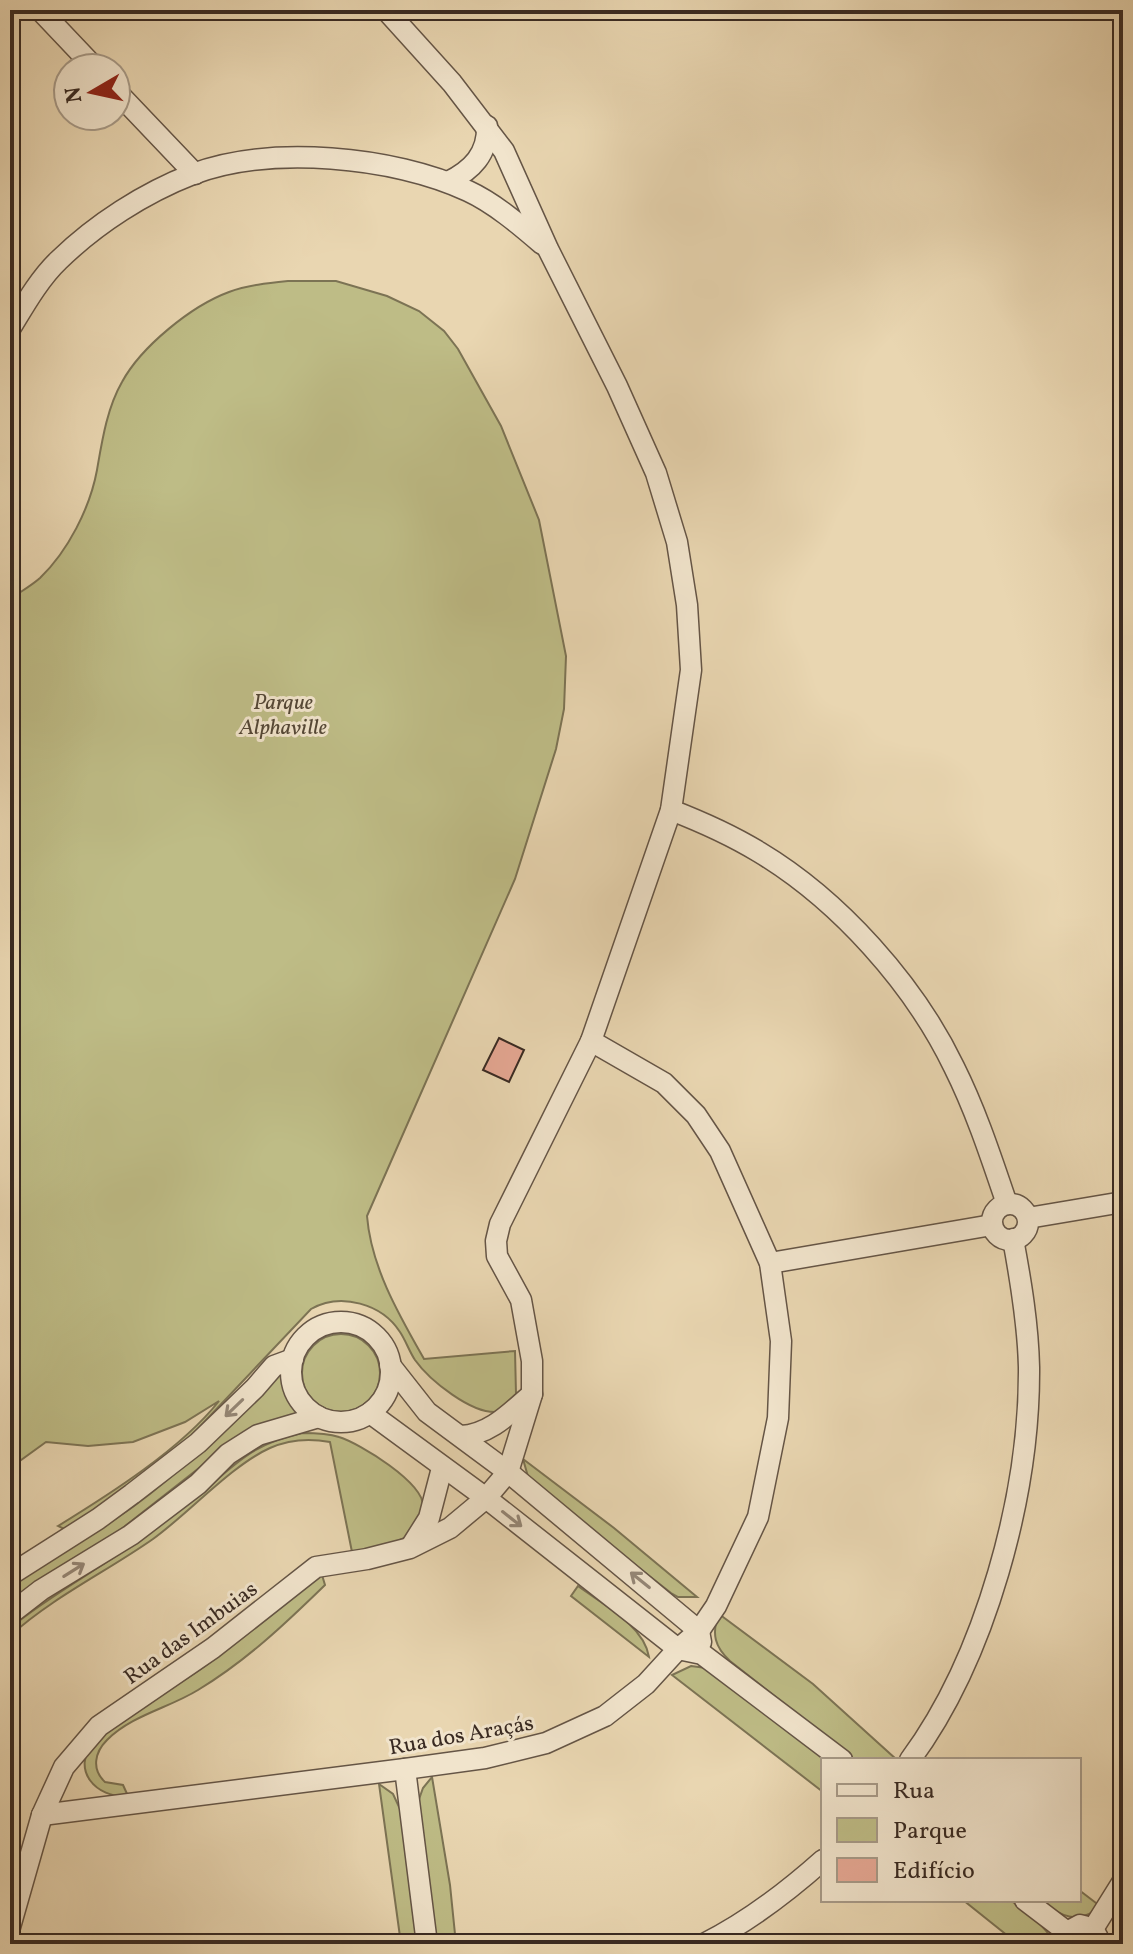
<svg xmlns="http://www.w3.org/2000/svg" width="1133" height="1954" font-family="Vollkorn,serif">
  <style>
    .green { fill: #bebc86; stroke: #7c7354; stroke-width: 2 }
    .building { fill: #e6a894; stroke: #392a22; stroke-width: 2 }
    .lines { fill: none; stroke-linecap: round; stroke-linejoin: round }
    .minor-casing { stroke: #655546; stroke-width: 23 }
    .minor { stroke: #f1e4cc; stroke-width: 20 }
    .oneway { stroke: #958777 }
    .labels { text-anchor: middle; stroke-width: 6; stroke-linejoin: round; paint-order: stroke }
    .park-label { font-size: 22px; font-style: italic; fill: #544736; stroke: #f1e4cc }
    .street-label { font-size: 22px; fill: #392a22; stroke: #f1e4cc }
  </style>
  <rect width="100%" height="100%" fill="#e9d6b1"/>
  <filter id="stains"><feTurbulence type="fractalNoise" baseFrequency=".0025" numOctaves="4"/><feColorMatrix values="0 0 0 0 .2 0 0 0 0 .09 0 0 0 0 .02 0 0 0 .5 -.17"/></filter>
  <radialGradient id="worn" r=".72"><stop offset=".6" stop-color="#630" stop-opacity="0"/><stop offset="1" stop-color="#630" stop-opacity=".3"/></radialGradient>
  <g class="green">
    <path d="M289 281H336L387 296 419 311 444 331 458 349 501 426 539 520 566 656 564 709 556 749 515 879 367 1216C371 1267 399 1315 424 1359L515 1351 516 1394 497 1412C472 1414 430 1381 415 1360 409 1351 406 1341 400 1332 382 1304 341 1292 311 1309L191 1436 139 1479 71 1527 64 1529 58 1526C110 1494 181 1449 219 1401L185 1422 133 1442 88 1446 46 1442 10 1468V599C20 592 31 586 40 578 68 551 90 508 97 470 102 441 107 408 122 382 141 347 191 306 229 292 248 285 269 283 289 281Z"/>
    <circle cx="341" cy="1373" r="39"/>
    <path d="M280 1374 300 1416 213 1457 115 1534 10 1602V1586C50 1558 94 1535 134 1506 187 1467 233 1420 280 1374Z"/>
    <path d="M302 1433C314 1433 327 1433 339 1437 359 1443 425 1483 423 1507 422 1516 414 1527 411 1535L391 1544 352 1552 330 1442C309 1438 290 1439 270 1448 232 1465 189 1513 153 1539 106 1572 53 1597 10 1636V1628C50 1595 96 1571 138 1541 157 1528 175 1514 193 1500 232 1468 249 1444 302 1433Z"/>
    <path d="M523 1459 614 1528 697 1597H678L671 1593 541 1491 529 1480Z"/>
    <path d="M322 1575 325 1585C285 1624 246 1661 198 1690 169 1708 132 1715 107 1740 95 1752 91 1769 105 1782L123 1785 128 1796C96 1799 70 1769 94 1742 119 1714 164 1694 195 1673 240 1642 279 1608 322 1575Z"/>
    <path d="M578 1586C602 1604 644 1625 649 1657L571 1596Z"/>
    <path d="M719 1614 813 1684 897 1760 854 1759 730 1661C715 1647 711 1634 719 1614Z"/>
    <path d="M691 1666 706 1668 827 1760H823V1792L672 1675Z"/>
    <path d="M432 1777 450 1885 456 1944H437L418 1802 423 1788Z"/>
    <path d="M379 1784 393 1794 400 1809 417 1944H401Z"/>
    <path d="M1079 1890 1100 1906C1079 1927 1059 1915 1039 1900H1079Z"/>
    <path d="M963 1900C976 1900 996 1896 1008 1900 1021 1904 1051 1932 1054 1944H1018Z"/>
  </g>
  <path class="building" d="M499 1038 524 1050 509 1082 483 1070Z"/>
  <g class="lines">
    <g class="minor-casing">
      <g id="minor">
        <path d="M40 10 95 68"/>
        <path d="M116 91 195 174"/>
        <path d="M448 182C472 170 488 154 487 126"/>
        <path d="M10 329C24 306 39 279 59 260 96 224 144 193 193 174 270 145 393 156 468 191 494 203 520 225 542 244"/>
        <path d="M671 810C702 822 731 835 759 852 839 900 914 984 954 1067 976 1111 991 1157 1007 1204"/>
        <circle cx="1010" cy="1222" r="18"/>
        <path d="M1028 1218 1123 1202"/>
        <path d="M770 1263 992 1225"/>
        <circle cx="341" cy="1372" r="50"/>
        <path d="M390 1365 427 1412 508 1472 699 1631 701 1642"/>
        <path d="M370 1413 486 1498 678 1649 702 1654 842 1760"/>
        <path d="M461 1436C490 1435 511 1412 532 1394"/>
        <path d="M412 1545 429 1518 442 1468"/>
        <path d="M10 1575 98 1519 132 1494 198 1443 255 1388 274 1366 293 1359"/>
        <path d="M10 1614 41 1590 131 1535 198 1484 228 1454 258 1435 319 1417"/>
        <path d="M910 1760C986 1657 1030 1494 1029 1367 1028 1324 1021 1282 1013 1239"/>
        <path d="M405 1769 427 1944"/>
        <path d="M42 1815 405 1769 485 1758 546 1743 605 1716 646 1684 678 1649 699 1631 716 1606 758 1517 778 1418 781 1341 770 1263 720 1151 696 1115 664 1083 591 1041"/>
        <path d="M1025 1900 1067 1932"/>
        <path d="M10 1927 42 1815 64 1767 99 1726 213 1648 316 1567 367 1559 410 1548 450 1528 486 1498 508 1472 532 1394V1361L521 1300 497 1256 496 1241 500 1224 591 1041 671 810 691 670 687 605 677 542 656 473 617 386 548 249 504 151 452 83 386 10"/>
        <path d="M1093 1929 1123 1881"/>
        <path d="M704 1944C748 1922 786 1893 823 1860"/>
        <path d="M1063 1944 1067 1932 1080 1925C1091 1927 1098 1932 1099 1944"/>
      </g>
    </g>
    <use href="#minor" class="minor"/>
  </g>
  <defs><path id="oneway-shaft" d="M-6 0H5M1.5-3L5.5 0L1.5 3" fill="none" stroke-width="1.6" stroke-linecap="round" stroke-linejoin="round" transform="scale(2)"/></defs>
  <g class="oneway">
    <use href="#oneway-shaft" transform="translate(234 1408) rotate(136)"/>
    <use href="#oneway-shaft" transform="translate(512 1519) rotate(38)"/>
    <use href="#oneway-shaft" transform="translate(74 1570) rotate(-32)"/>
    <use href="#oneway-shaft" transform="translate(640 1580) rotate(-141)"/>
  </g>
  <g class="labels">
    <g class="park-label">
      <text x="283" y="709">Parque<tspan x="283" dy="25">Alphaville</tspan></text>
    </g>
    <g class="street-label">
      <text transform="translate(190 1632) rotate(-36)" y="8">Rua das Imbuias</text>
      <text transform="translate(461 1734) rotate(-10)" y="8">Rua dos Araçás</text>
    </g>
  </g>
  <rect width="1133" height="1954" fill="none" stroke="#e9d6b1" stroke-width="40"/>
  <rect x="12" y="12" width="1109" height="1930" fill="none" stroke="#392a22" stroke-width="4"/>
  <rect x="20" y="20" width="1093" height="1914" fill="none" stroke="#392a22" stroke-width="2"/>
  <rect x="821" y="1758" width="260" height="144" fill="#f1e4cc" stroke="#a79a88" stroke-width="2"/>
  <rect x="837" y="1784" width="40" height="12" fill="#f1e4cc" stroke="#a79a88" stroke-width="2"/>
  <text x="893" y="1798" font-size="24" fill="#392a22">Rua</text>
  <rect x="837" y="1818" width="40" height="24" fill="#bebc86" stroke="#a79a88" stroke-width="2"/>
  <text x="893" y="1838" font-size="24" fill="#392a22">Parque</text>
  <rect x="837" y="1858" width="40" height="24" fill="#e6a894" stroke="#a79a88" stroke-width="2"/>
  <text x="893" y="1878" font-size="24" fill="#392a22">Edifício</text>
  <g transform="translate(92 92) rotate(261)"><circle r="38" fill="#f1e4cc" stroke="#a79a88" stroke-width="2"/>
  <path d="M0-6L14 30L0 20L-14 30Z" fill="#8f2418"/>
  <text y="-12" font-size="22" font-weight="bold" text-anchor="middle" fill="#392a22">N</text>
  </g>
  <rect width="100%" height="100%" filter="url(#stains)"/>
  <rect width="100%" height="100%" fill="url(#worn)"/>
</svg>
